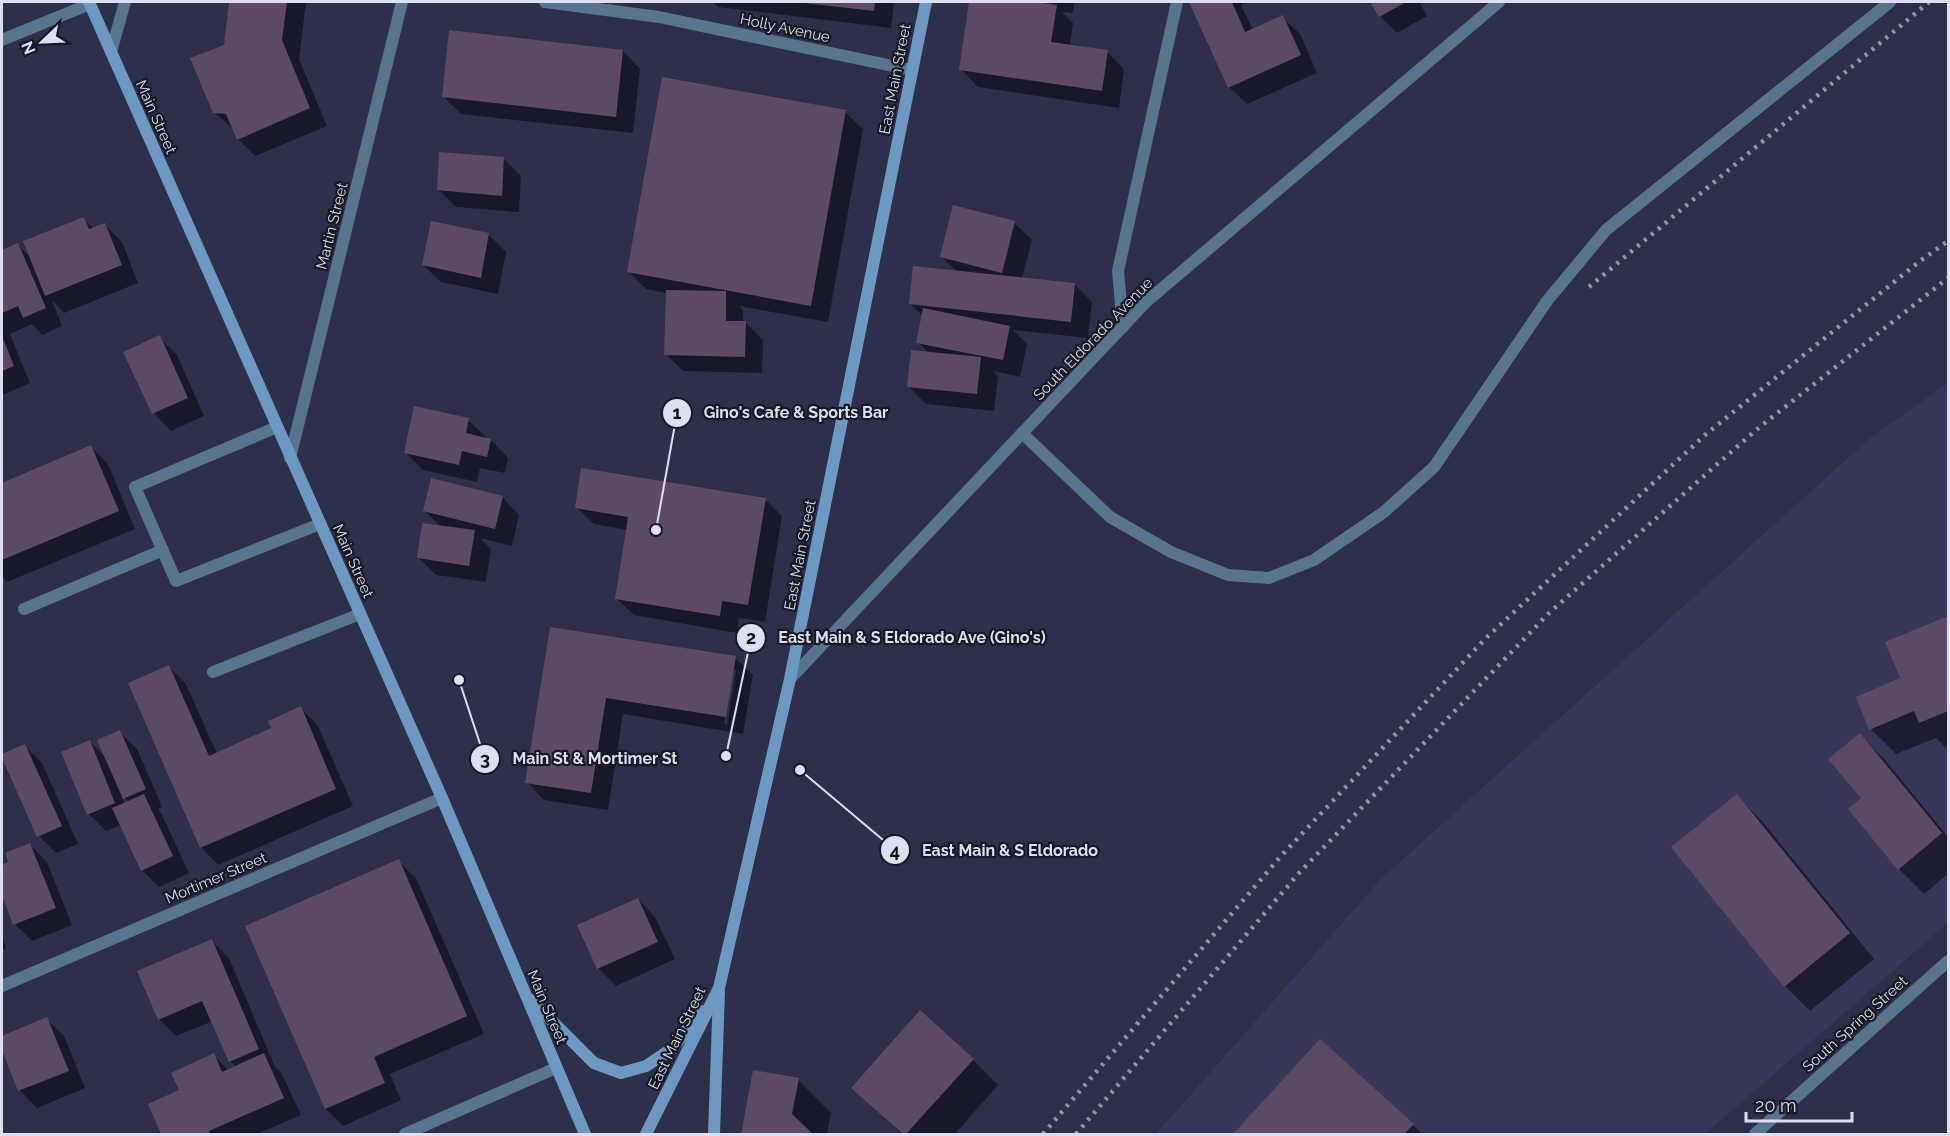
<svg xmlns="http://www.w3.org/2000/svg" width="1950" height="1136" font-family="Raleway,sans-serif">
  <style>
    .built { fill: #36375a }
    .shadow { fill: #0007; fill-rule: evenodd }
    .building { fill: #5d4b66 }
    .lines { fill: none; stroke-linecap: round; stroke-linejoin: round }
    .lane { stroke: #59748e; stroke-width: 12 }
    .street { stroke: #59748e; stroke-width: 12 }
    .secondary { stroke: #6c98c1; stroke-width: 12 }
    .rail { stroke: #9293a9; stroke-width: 4.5; stroke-dasharray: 3 6; stroke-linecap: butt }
    .labels { text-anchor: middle; stroke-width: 4.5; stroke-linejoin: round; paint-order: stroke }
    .street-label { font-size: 15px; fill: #dddff1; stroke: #181925 }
    .leader { fill: none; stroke: #dddff1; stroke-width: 2 }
    .callout-dot { fill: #dddff1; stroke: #181925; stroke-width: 2 }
    .mark-label { font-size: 18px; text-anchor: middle; font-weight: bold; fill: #111 }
    .callout-label { font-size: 16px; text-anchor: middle; font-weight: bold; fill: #dddff1; stroke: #181925; stroke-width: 4.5; stroke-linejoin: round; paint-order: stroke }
  </style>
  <rect width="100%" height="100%" fill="#2e2f4b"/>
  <path class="built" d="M1948 383V923L1705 1134H1156L1381 879 1869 439Z"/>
  <g class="shadow">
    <path d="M231 2H306L299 59 327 126 255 156 238 139 234 130 214 112Z"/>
    <path d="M713 2H894L891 28 718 7Z"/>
    <path d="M971 2H1074L1073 13 1062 12 1073 23 1070 46 1107 52 1124 69 1119 108 978 87 961 69Z"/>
    <path d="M1191 2H1249L1241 5 1253 30 1282 17 1300 34 1317 73 1247 104 1229 87Z"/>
    <path d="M1372 2H1419L1427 16 1397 33 1380 16Z"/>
    <path d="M623 51 640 69 633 133 461 114 444 97Z"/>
    <path d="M845 112 863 129 828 322 739 306 743 310V322H745L763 340 762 373 683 371 666 354 667 293 646 289 629 272Z"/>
    <path d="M504 159 521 176 519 212 456 207 439 190Z"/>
    <path d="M84 219 94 229 105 225 122 242 138 283 64 313 52 300 62 326 42 335 32 324 10 334 30 383 2 395V252L18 245 32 259Z"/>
    <path d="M1014 223 1032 240 1022 279 1075 285 1092 302 1088 338 1013 330 1027 344 1020 377 993 371 998 376 994 411 926 404 909 387 929 353 918 342 923 316 910 304 957 272 941 256Z"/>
    <path d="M489 235 506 252 498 294 441 282 423 265Z"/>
    <path d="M159 337 177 355 204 416 171 431 154 413 125 353Z"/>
    <path d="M468 420 486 437 485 439 491 440 508 458 505 473 480 468 477 482 423 470 406 453Z"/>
    <path d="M91 447 108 464 135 529 7 582 2 577V484Z"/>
    <path d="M502 497 519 515 512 546 480 538 491 549 486 582 436 575 419 558 441 527 425 511Z"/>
    <path d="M765 499 782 516 765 622 739 618 737 633 634 615 616 598 627 530 594 524 576 507Z"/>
    <path d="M1948 618V747L1946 748 1936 738 1896 754 1871 729 1902 679 1887 643Z"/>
    <path d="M551 628 735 658 753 675 743 734 623 714 608 810 544 800 527 782ZM733 670H736L727 725 724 724Z"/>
    <path d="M169 667 186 684 217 754 273 729 301 708 318 726 353 806 218 865 201 847Z"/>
    <path d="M119 732 137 749 162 807 157 809 161 813 189 873 159 887 142 870 121 825 106 831 89 814 90 742 107 759ZM121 795 127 800 129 802 125 804Z"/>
    <path d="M1860 735 1885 760 1948 837V874L1924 894 1899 869 1863 799Z"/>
    <path d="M25 746 42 763 78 844 56 853 39 836 2 756Z"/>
    <path d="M1737 796 1762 821 1874 959 1810 1011 1785 986Z"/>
    <path d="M30 845 47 862 72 925 32 941 15 924 2 891V866L10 863Z"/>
    <path d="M398 861 416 878 484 1034 390 1074 401 1100 343 1126 326 1109 247 926Z"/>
    <path d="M638 899 655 917 675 959 616 986 598 968 579 926Z"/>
    <path d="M2 937 6 948 2 951Z"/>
    <path d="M211 940 229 958 275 1067 281 1072 301 1115 257 1134H163L150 1105 180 1091 213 1055 229 1071 236 1067 230 1061 213 1021 176 1036 159 1019Z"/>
    <path d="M46 1019 64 1036 85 1088 37 1108 19 1090 2 1046V1037Z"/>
    <path d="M1320 1041 1413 1125 1422 1134H1235Z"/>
    <path d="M973 1060 998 1085 955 1134H902L853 1088Z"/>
    <path d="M754 1072 798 1080 831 1113 827 1134H742Z"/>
  </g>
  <g class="building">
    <path d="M229 2H287L282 40 310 108 237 140 226 114 213 113 190 58 224 45Z"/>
    <path d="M805 2H875L874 11 805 3Z"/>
    <path d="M969 2H1036L1057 5 1051 42 1108 50 1102 91 959 70Z"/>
    <path d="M1189 2H1232L1245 32 1283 15 1301 55 1228 88Z"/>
    <path d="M1370 2H1406L1379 17Z"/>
    <path d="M449 30 623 50 616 117 442 97Z"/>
    <path d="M662 77 846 110 811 306 627 272Z"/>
    <path d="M439 152 504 157 502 196 437 190Z"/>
    <path d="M953 205 1015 221 1002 273 940 257Z"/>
    <path d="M84 217 89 229 105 223 122 265 45 296 23 241Z"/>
    <path d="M431 221 489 233 481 278 422 265Z"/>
    <path d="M18 243 46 308 23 318 18 306 2 313V250Z"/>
    <path d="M913 266 1075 283 1071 322 909 304Z"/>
    <path d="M666 290 726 291V321H746L745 357 664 355Z"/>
    <path d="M923 308 1010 326 1003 360 916 343Z"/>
    <path d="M160 335 188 398 152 414 123 352Z"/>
    <path d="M2 336 14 366 2 371Z"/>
    <path d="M911 350 981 357 977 394 907 387Z"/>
    <path d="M414 406 469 418 466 433 491 439 487 457 462 451 459 465 404 453Z"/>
    <path d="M91 445 119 511 2 560V483Z"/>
    <path d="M581 468 766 498 748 605 722 601 720 616 615 599 628 517 575 508Z"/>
    <path d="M431 478 503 496 495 529 423 511Z"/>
    <path d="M422 523 475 530 469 566 417 558Z"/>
    <path d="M1948 616V711L1919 723 1914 711 1869 730 1856 697 1900 678 1885 642Z"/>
    <path d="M550 627 736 656 726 717 606 698 591 793 525 783Z"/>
    <path d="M169 665 209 756 271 728 268 721 301 706 336 789 200 848 128 683Z"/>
    <path d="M120 730 146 789 123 799 97 740Z"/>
    <path d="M1860 733 1942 833 1898 870 1848 809 1861 798 1828 759Z"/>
    <path d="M90 740 115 803 87 815 61 752Z"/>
    <path d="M25 744 62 826 37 837 2 758V754Z"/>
    <path d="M144 794 173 856 141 871 112 808Z"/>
    <path d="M1737 794 1850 933 1784 987 1671 847Z"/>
    <path d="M30 843 56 908 13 925 2 895V865L8 862 5 853Z"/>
    <path d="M399 859 467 1016 374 1057 385 1083 325 1109 245 926Z"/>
    <path d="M638 898 658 942 597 969 577 925Z"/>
    <path d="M212 939 259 1049 229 1062 202 1001 158 1020 137 971Z"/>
    <path d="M920 1010 974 1059 906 1134H903L851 1088Z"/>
    <path d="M47 1017 69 1071 18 1091 2 1050V1036Z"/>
    <path d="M1320 1039 1414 1124 1404 1134H1233Z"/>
    <path d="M214 1053 222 1072 264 1053 284 1098 209 1131 210 1134H161L148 1104 179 1090 171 1073Z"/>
    <path d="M753 1070 799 1078 792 1114 813 1134H741Z"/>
  </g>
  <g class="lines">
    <g class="lane">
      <path d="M2 40 90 4"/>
      <path d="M277 427 135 487 176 581 320 524"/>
      <path d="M1022 433 1110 517 1171 552 1228 575 1269 578 1314 560 1384 512 1434 467 1547 301 1606 230 1890 2"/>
      <path d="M24 609 163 550"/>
      <path d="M213 672 360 614"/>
    </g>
    <g class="street">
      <path d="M545 2 659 17 912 70"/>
      <path d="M111 52 125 2"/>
      <path d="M1123 327 1118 271 1177 2"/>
      <path d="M290 458 402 2"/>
      <path d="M790 679 1146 302 1499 2"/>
      <path d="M2 986 442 798"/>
      <path d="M405 1134 556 1068"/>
      <path d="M1755 1134 1948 961"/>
    </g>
    <g class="secondary">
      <path d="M89 2 442 798 585 1134"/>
      <path d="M531 1000 594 1063 621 1073 646 1066 673 1048 701 1011"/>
      <path d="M646 1134 719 988 790 679 926 2"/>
      <path d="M714 1134 719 992"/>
    </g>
    <g class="rail">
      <path d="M1589 287 1929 2"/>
      <path d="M1043 1134 1281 856 1486 638 1705 435 1920 261 1948 241"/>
      <path d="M1076 1134 1299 873 1549 613 1756 430 1948 278"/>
    </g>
  </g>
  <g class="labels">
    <g class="street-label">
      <text transform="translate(785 28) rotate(12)" y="5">Holly Avenue</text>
      <text transform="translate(895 79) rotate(-79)" y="5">East Main Street</text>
      <text transform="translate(156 117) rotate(66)" y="5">Main Street</text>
      <text transform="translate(332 226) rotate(-76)" y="5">Martin Street</text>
      <text transform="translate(1093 339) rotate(-46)" y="5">South Eldorado Avenue</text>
      <text transform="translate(800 555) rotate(-79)" y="5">East Main Street</text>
      <text transform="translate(353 561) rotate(66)" y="5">Main Street</text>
      <text transform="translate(216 878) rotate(-23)" y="5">Mortimer Street</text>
      <text transform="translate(547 1007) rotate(67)" y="5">Main Street</text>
      <text transform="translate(1855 1024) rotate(-42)" y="5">South Spring Street</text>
      <text transform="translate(677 1038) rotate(-64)" y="5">East Main Street</text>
    </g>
  </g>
  <path class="leader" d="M656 530L677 413M726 756L751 638M459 680L485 759M800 770L895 850"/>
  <g class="callout-dot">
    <circle cx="656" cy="530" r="6"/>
    <circle cx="726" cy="756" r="6"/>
    <circle cx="459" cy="680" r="6"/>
    <circle cx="800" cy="770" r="6"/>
    <circle cx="677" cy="413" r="15"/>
    <circle cx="751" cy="638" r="15"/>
    <circle cx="485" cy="759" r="15"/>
    <circle cx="895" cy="850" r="15"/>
  </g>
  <g class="mark-label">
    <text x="677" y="419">1</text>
    <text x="751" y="644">2</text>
    <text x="485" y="765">3</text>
    <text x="895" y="857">4</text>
  </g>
  <g class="callout-label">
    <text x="796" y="418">Gino's Cafe &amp; Sports Bar</text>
    <text x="912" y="643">East Main &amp; S Eldorado Ave (Gino's)</text>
    <text x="595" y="764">Main St &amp; Mortimer St</text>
    <text x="1010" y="856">East Main &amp; S Eldorado</text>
  </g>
  <rect width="1950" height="1136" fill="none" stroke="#dddff1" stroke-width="6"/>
  <g transform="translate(42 42) rotate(247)" stroke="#181925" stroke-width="4.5" paint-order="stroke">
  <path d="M0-4.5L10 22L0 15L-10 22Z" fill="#dddff1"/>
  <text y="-9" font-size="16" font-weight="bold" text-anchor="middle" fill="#dddff1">N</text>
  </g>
  <path d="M1746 1112v9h106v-9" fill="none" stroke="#dddff1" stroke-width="3"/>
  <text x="1755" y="1112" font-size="18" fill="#dddff1" stroke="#181925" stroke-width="4.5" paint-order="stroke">20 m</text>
</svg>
